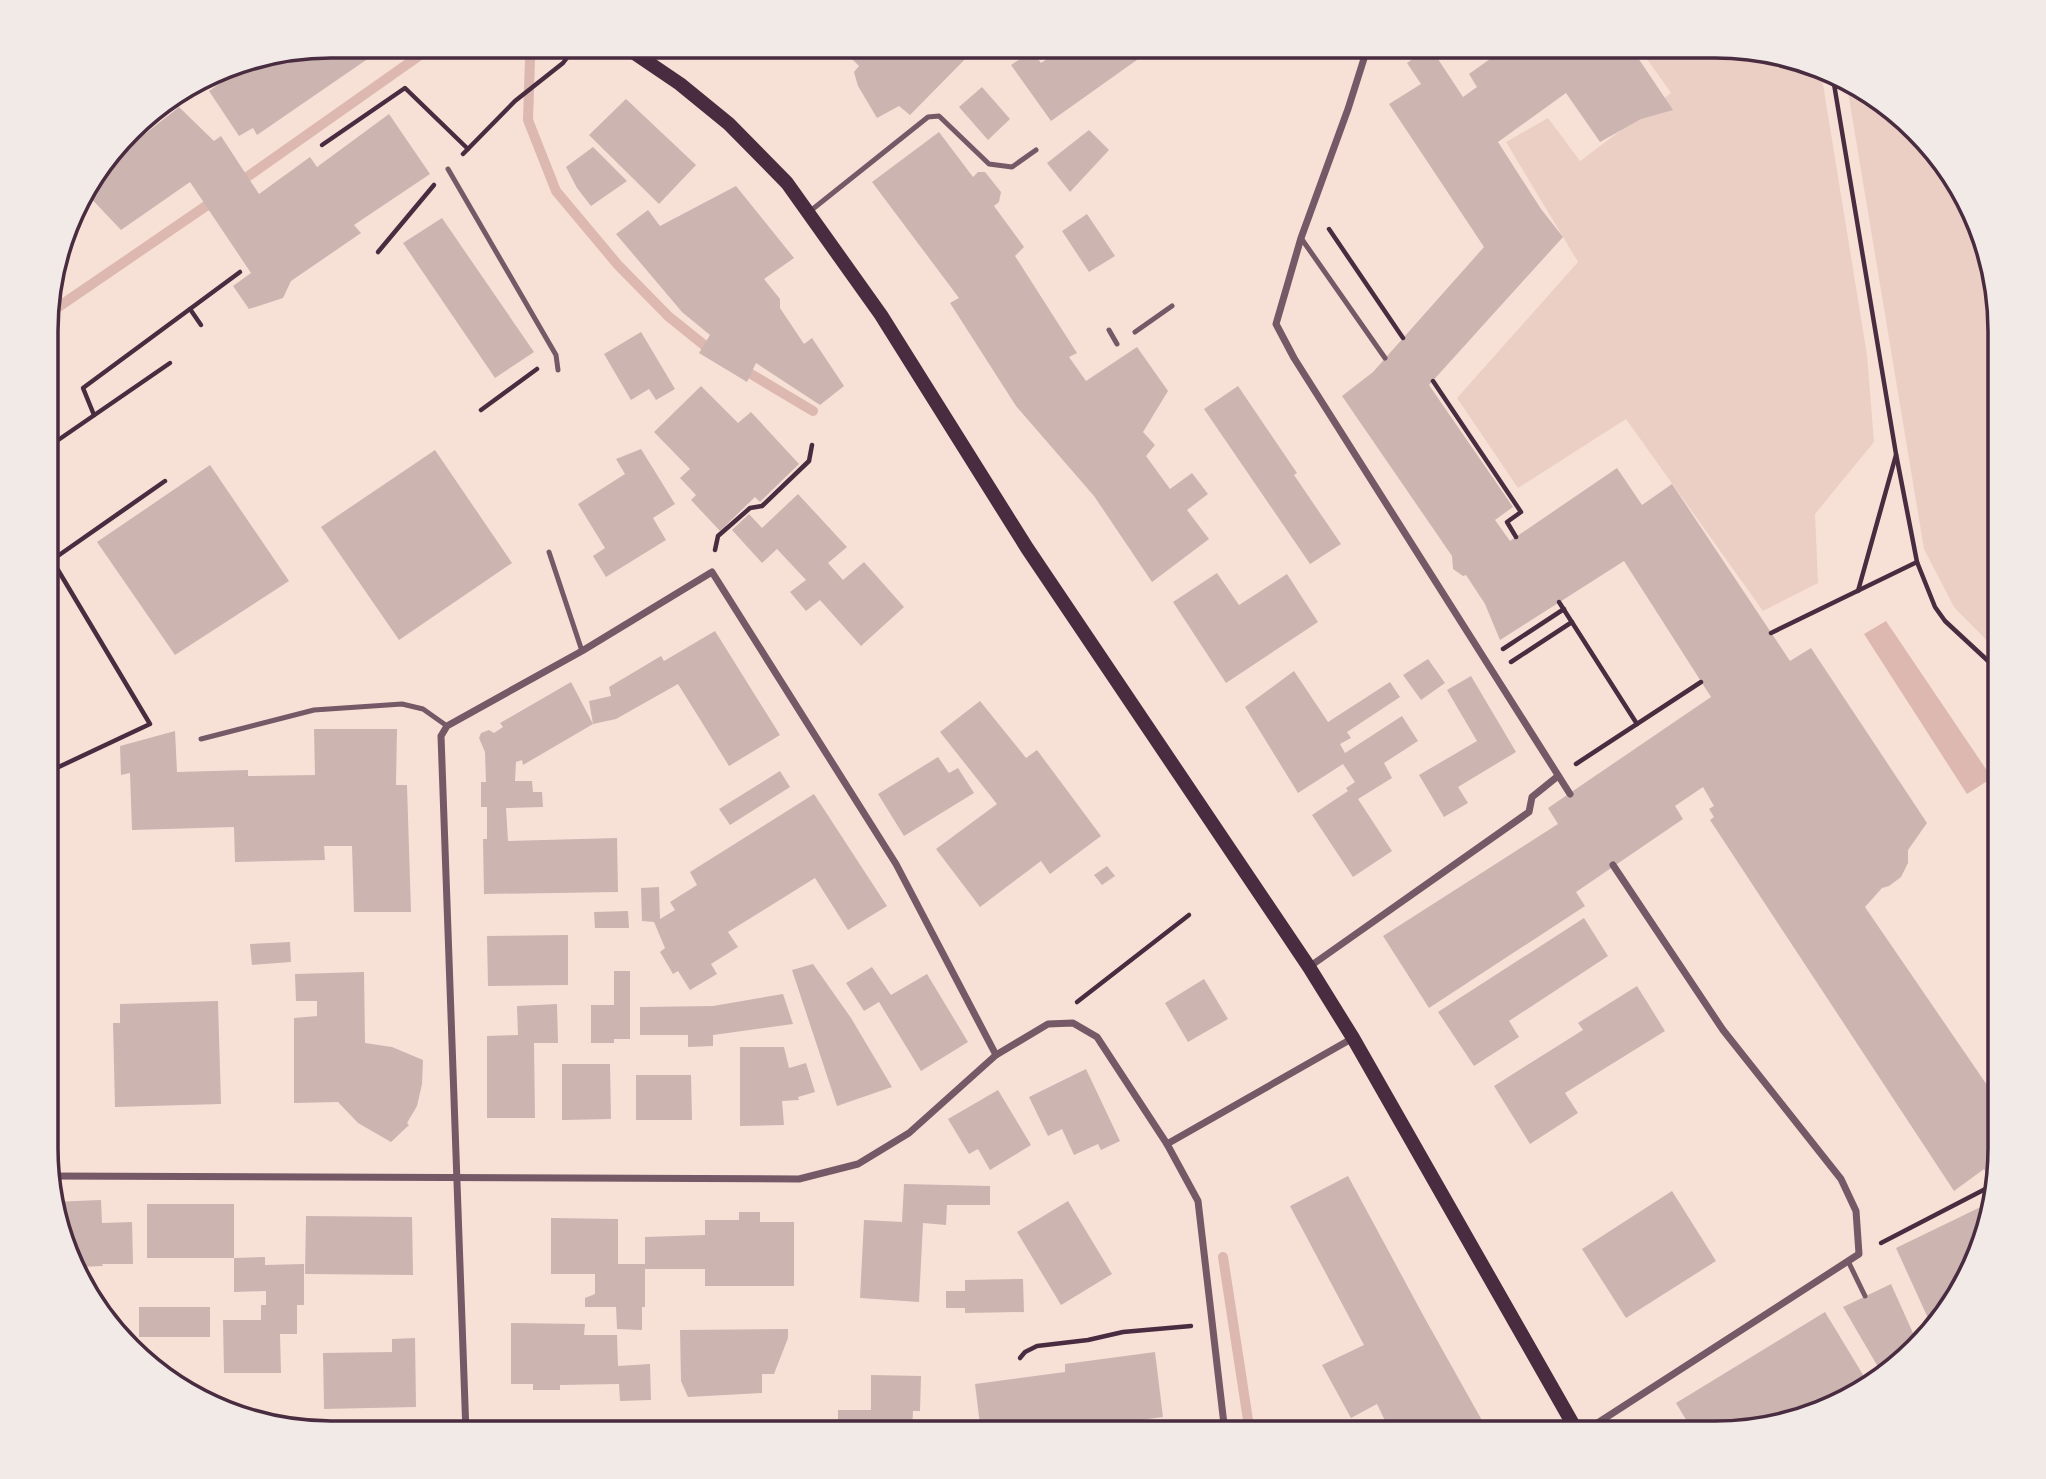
<svg xmlns="http://www.w3.org/2000/svg" width="2046" height="1479" font-family="'Sofia Sans Condensed',sans-serif">
  <style>
    .green { fill: #ebcfc5 }
    .water { fill: #dcb8b0 }
    .lines { fill: none; stroke-linecap: round; stroke-linejoin: round }
    .stream { stroke: #dcb8b0; stroke-width: 10 }
    .building { fill: #ccb4b1 }
    .path { stroke: #4a2c40; stroke-width: 4.5 }
    .service { stroke: #755966; stroke-width: 5 }
    .minor { stroke: #755966; stroke-width: 7 }
    .secondary { stroke: #4a2c40; stroke-width: 14 }
    .rim { fill: none; stroke: #4a2c40; stroke-width: 3.5 }
  </style>
  <rect width="100%" height="100%" fill="#f7e1d7"/>
  <g class="green">
    <path d="M1638 46H1734L1820 66 1867 355 1874 442 1815 514 1818 583 1763 611 1626 419 1518 488 1457 398 1578 262 1506 142 1548 118 1580 161 1671 93Z"/>
    <path d="M1846 80 1889 105 1971 204 2000 312V654L1954 607 1924 549Z"/>
  </g>
  <path class="water" d="M1886 621 1992 778 1967 794 1864 634Z"/>
  <g class="lines">
    <g class="stream">
      <path d="M535 46 530 59 528 120 556 191 618 265 668 316 704 345"/>
      <path d="M247 177 433 46"/>
      <path d="M48 314 206 206"/>
      <path d="M751 374 813 411"/>
      <path d="M1223 1257 1250 1433"/>
    </g>
  </g>
  <g class="building">
    <path d="M330 46 385 47 257 135 253 128 239 136 209 91 251 61Z"/>
    <path d="M839 46H978L910 115 899 106 877 118 858 86 854 72 859 66Z"/>
    <path d="M1067 46H1133L1141 57 1051 121 1011 65 1032 51 1041 63Z"/>
    <path d="M1508 46H1630L1673 110 1641 119 1600 142 1566 93 1498 142 1541 209 1563 237 1429 385 1513 507 1495 520 1510 541 1617 468 1642 505 1672 484 1790 661 1811 648 1927 823 1908 850V863L1901 877 1889 886 1882 888 1865 907 2000 1104V1167L1996 1186 1984 1169 1954 1191 1710 820 1714 817 1709 809 1714 806 1703 787 1675 806 1683 819 1576 892 1585 906 1429 1008 1383 936 1558 824 1548 808 1711 697 1624 561 1500 640 1485 604 1466 575 1463 576 1453 569 1452 556 1342 396 1373 372 1484 247 1389 104 1421 84 1407 63 1430 47 1463 97 1477 87 1469 74Z"/>
    <path d="M982 87 1010 119 988 140 959 107Z"/>
    <path d="M626 99 696 165 659 204 589 135Z"/>
    <path d="M179 107 214 141 221 136 259 194 310 157 317 167 389 114 430 174 354 225 361 233 291 281 283 298 249 309 233 286 251 273 190 182 121 230 85 192 103 167Z"/>
    <path d="M1089 130 1109 150 1070 192 1047 163Z"/>
    <path d="M939 132 973 177 978 172H985L1001 192 999 202 994 206 1024 247 1015 256 1077 353 1069 357 1086 381 1137 347 1168 391 1143 432 1155 445 1146 456 1170 489 1192 473 1208 494 1187 510 1209 539 1152 582 1094 496 1016 406 950 303 959 298 872 182Z"/>
    <path d="M593 147 627 181 591 206 577 188 566 167Z"/>
    <path d="M736 186 794 258 764 279 780 299V308L804 344 812 338 844 386 820 405 756 363 747 382 699 353 710 335 682 312 616 234 648 210 660 226Z"/>
    <path d="M1087 214 1115 256 1089 272 1062 231Z"/>
    <path d="M442 218 534 352 495 378 403 243Z"/>
    <path d="M641 332 675 389 656 400 649 389 631 400 604 354Z"/>
    <path d="M701 386 738 423 751 412 799 464 760 502 755 497 720 531 691 500 696 495 680 478 690 469 654 432Z"/>
    <path d="M1238 386 1297 473 1294 475 1341 544 1310 564 1204 409Z"/>
    <path d="M641 449 675 504 653 518 666 540 606 577 593 556 605 548 578 504 625 474 616 459Z"/>
    <path d="M435 450 512 563 399 640 321 527Z"/>
    <path d="M210 465 289 581 175 655 97 542Z"/>
    <path d="M798 494 847 547 828 563 843 580 864 562 904 607 861 646 820 600 806 611 790 592 806 580 777 549 762 563 732 530 749 514 762 528Z"/>
    <path d="M1217 573 1239 605 1287 574 1318 622 1226 683 1173 602Z"/>
    <path d="M715 631 780 735 729 766 678 684 616 719 593 724 523 765 522 760 516 762 515 781H532L533 792H542L543 807 506 808 508 841 617 838 618 892 484 894 483 839H487V807H481V782H486L485 752 479 738 481 733 489 730 494 733 503 727 500 723 571 682 593 724 589 701 611 696 609 687 661 656 664 661Z"/>
    <path d="M1428 659 1445 683 1421 700 1403 675Z"/>
    <path d="M1294 671 1328 722 1390 682 1400 697 1347 732 1351 738 1340 744 1345 753 1402 716 1418 741 1384 763 1392 778 1358 799 1392 851 1353 877 1312 815 1348 791 1346 788 1355 782 1343 764 1298 793 1245 707Z"/>
    <path d="M1471 676 1516 752 1458 787 1468 803 1444 817 1419 775 1477 741 1447 690Z"/>
    <path d="M980 701 1026 758 1037 750 1101 836 1050 874 1041 861 980 907 936 849 997 804 940 732Z"/>
    <path d="M314 729H397L396 785H407L411 912H354L352 846H324L325 860 235 862 234 827 132 830 130 773 121 775 120 746 175 731 177 772 248 770V776L315 775Z"/>
    <path d="M938 757 949 773 958 768 974 793 904 836 878 794Z"/>
    <path d="M780 771 790 787 730 825 719 809Z"/>
    <path d="M814 794 887 906 848 930 815 878 728 932 738 947 711 964 717 974 690 990 678 971 673 974 660 952 665 948 654 922 642 921 641 888 659 887 660 919 675 910 670 902 697 885 690 872Z"/>
    <path d="M1107 866 1115 876 1102 885 1094 875Z"/>
    <path d="M628 911 629 928H595L594 912Z"/>
    <path d="M1584 918 1608 956 1509 1021 1519 1037 1474 1066 1438 1012Z"/>
    <path d="M568 935V985L488 986 487 936Z"/>
    <path d="M290 942 291 962 252 965 250 944Z"/>
    <path d="M813 964 851 1018 892 1087 837 1106 792 970Z"/>
    <path d="M872 967 891 995 927 974 968 1042 921 1071 879 1002 864 1011 846 983Z"/>
    <path d="M614 971H630V1039H614V1043H591V1005H614Z"/>
    <path d="M364 972 365 1043 392 1047 423 1060 422 1084 417 1106 407 1123 409 1125 391 1142 358 1123 338 1102 294 1103V1018L317 1016V1001H296L295 974Z"/>
    <path d="M1204 979 1228 1019 1188 1042 1165 1003Z"/>
    <path d="M1637 986 1665 1031 1565 1093 1578 1113 1530 1144 1494 1086 1583 1030 1578 1023Z"/>
    <path d="M783 994 793 1024 713 1035V1046L688 1047V1035H640V1007L713 1006Z"/>
    <path d="M218 1001 221 1104 115 1107 113 1023H120V1004Z"/>
    <path d="M557 1004 558 1043H534L535 1118H487V1036L518 1035 517 1006Z"/>
    <path d="M740 1047H784L789 1068 806 1063 815 1092 798 1097 799 1100 782 1101 784 1125 740 1126Z"/>
    <path d="M562 1064H610L611 1119 562 1120Z"/>
    <path d="M1086 1069 1120 1141 1101 1150 1098 1144 1074 1155 1062 1129 1048 1136 1029 1097Z"/>
    <path d="M636 1075H691L692 1120H636Z"/>
    <path d="M998 1090 1031 1145 990 1170 978 1149 969 1154 948 1119Z"/>
    <path d="M1348 1176 1423 1315 1489 1433H1411L1407 1426 1391 1433 1377 1404 1351 1418 1322 1365 1364 1345 1290 1206Z"/>
    <path d="M904 1184 990 1186V1205H947L946 1225 923 1223 919 1302 860 1298 864 1220 902 1222Z"/>
    <path d="M1672 1191 1716 1261 1626 1318 1582 1249Z"/>
    <path d="M101 1200 102 1223 132 1222 133 1264H102L103 1266 76 1267 53 1202Z"/>
    <path d="M1068 1201 1112 1274 1061 1305 1017 1232Z"/>
    <path d="M1993 1201 1985 1241 1941 1322 1933 1329 1896 1248Z"/>
    <rect x="147" y="1204" width="87" height="54"/>
    <path d="M739 1212H760V1222H794V1286H705V1269H645V1307H642V1330L617 1329 616 1307H585V1298L595 1294V1274H551V1218L618 1219V1264H645V1237L705 1235V1220H739Z"/>
    <path d="M306 1216 412 1217 413 1275 305 1274Z"/>
    <path d="M265 1257V1265L304 1264V1305H297V1334H280L281 1373H224L223 1320H261V1305H266V1291L234 1292V1258Z"/>
    <path d="M1023 1279 1024 1312 965 1313V1308H946V1291H965V1280Z"/>
    <path d="M1891 1284 1917 1342 1881 1372 1843 1307Z"/>
    <rect x="139" y="1307" width="71" height="30"/>
    <path d="M1825 1312 1868 1383 1841 1404 1716 1433H1694L1676 1403Z"/>
    <path d="M511 1323 585 1324 584 1335H617L618 1366 650 1364 651 1400 620 1401 619 1384 560 1385V1390H533V1384H511Z"/>
    <path d="M788 1329V1338L774 1374H762V1393L688 1397 681 1381 680 1330Z"/>
    <path d="M415 1338 416 1407 324 1409 323 1353 392 1352V1339Z"/>
    <path d="M1155 1352 1163 1417 1073 1429V1433H981L975 1384 1065 1372V1364Z"/>
    <path d="M871 1375 921 1376 920 1411H913L912 1433H838V1410H871Z"/>
  </g>
  <g class="lines">
    <g class="path">
      <path d="M1832 72 1896 454 1917 562 1935 607 1945 621 2000 672"/>
      <path d="M322 145 405 88 468 149"/>
      <path d="M463 154 515 101 563 63 576 46"/>
      <path d="M1329 229 1403 338"/>
      <path d="M378 252 434 185"/>
      <path d="M190 309 201 325"/>
      <path d="M1433 381 1521 512 1507 522 1516 537"/>
      <path d="M481 410 537 369"/>
      <path d="M94 415 83 388 240 272"/>
      <path d="M48 447 170 363"/>
      <path d="M715 550 718 536 750 508 762 506 809 461 812 445"/>
      <path d="M1858 591 1896 455"/>
      <path d="M1559 602 1637 724"/>
      <path d="M1771 633 1917 562"/>
      <path d="M1503 649 1564 609"/>
      <path d="M1511 662 1572 622"/>
      <path d="M1576 764 1701 682"/>
      <path d="M48 772 150 724 52 560 165 481"/>
      <path d="M1077 1002 1189 915"/>
      <path d="M1881 1243 1995 1184"/>
      <path d="M1020 1358 1025 1352 1037 1346 1088 1340 1123 1332 1191 1326"/>
    </g>
    <g class="service">
      <path d="M448 169 556 355 558 370"/>
      <path d="M809 212 928 117 939 116 989 164 1012 167 1036 150"/>
      <path d="M1301 238 1385 358"/>
      <path d="M1109 330 1117 344"/>
      <path d="M1135 332 1172 306"/>
      <path d="M549 552 582 651"/>
      <path d="M201 739 314 710 402 704 423 709 447 726"/>
      <path d="M1848 1261 1865 1296"/>
    </g>
    <g class="minor">
      <path d="M1368 46 1348 109 1301 238 1276 324 1294 358 1570 794"/>
      <path d="M1309 967 1529 812 1532 797 1558 776"/>
      <path d="M1167 1144 1353 1038"/>
      <path d="M48 1176 799 1179 858 1164 909 1133 996 1055 1048 1024 1073 1023 1097 1037 1167 1144 1198 1201 1225 1433"/>
      <path d="M466 1433 441 736 447 726 582 651 712 572 896 864 996 1055"/>
      <path d="M1582 1433 1859 1254 1856 1211 1841 1179 1723 1030 1613 865"/>
    </g>
    <path class="secondary" d="M624 46 680 84 729 124 787 183 881 315 1027 548 1309 967 1353 1038 1578 1433"/>
  </g>
  <path d="M0 0H2046V1479H0ZM331 58H1715A273 273 0 0 1 1988 331V1148A273 273 0 0 1 1715 1421H331A273 273 0 0 1 58 1148V331A273 273 0 0 1 331 58Z" fill="#f1eae7" fill-rule="evenodd"/>
  <path class="rim" d="M331 58H1715A273 273 0 0 1 1988 331V1148A273 273 0 0 1 1715 1421H331A273 273 0 0 1 58 1148V331A273 273 0 0 1 331 58Z"/>
</svg>
